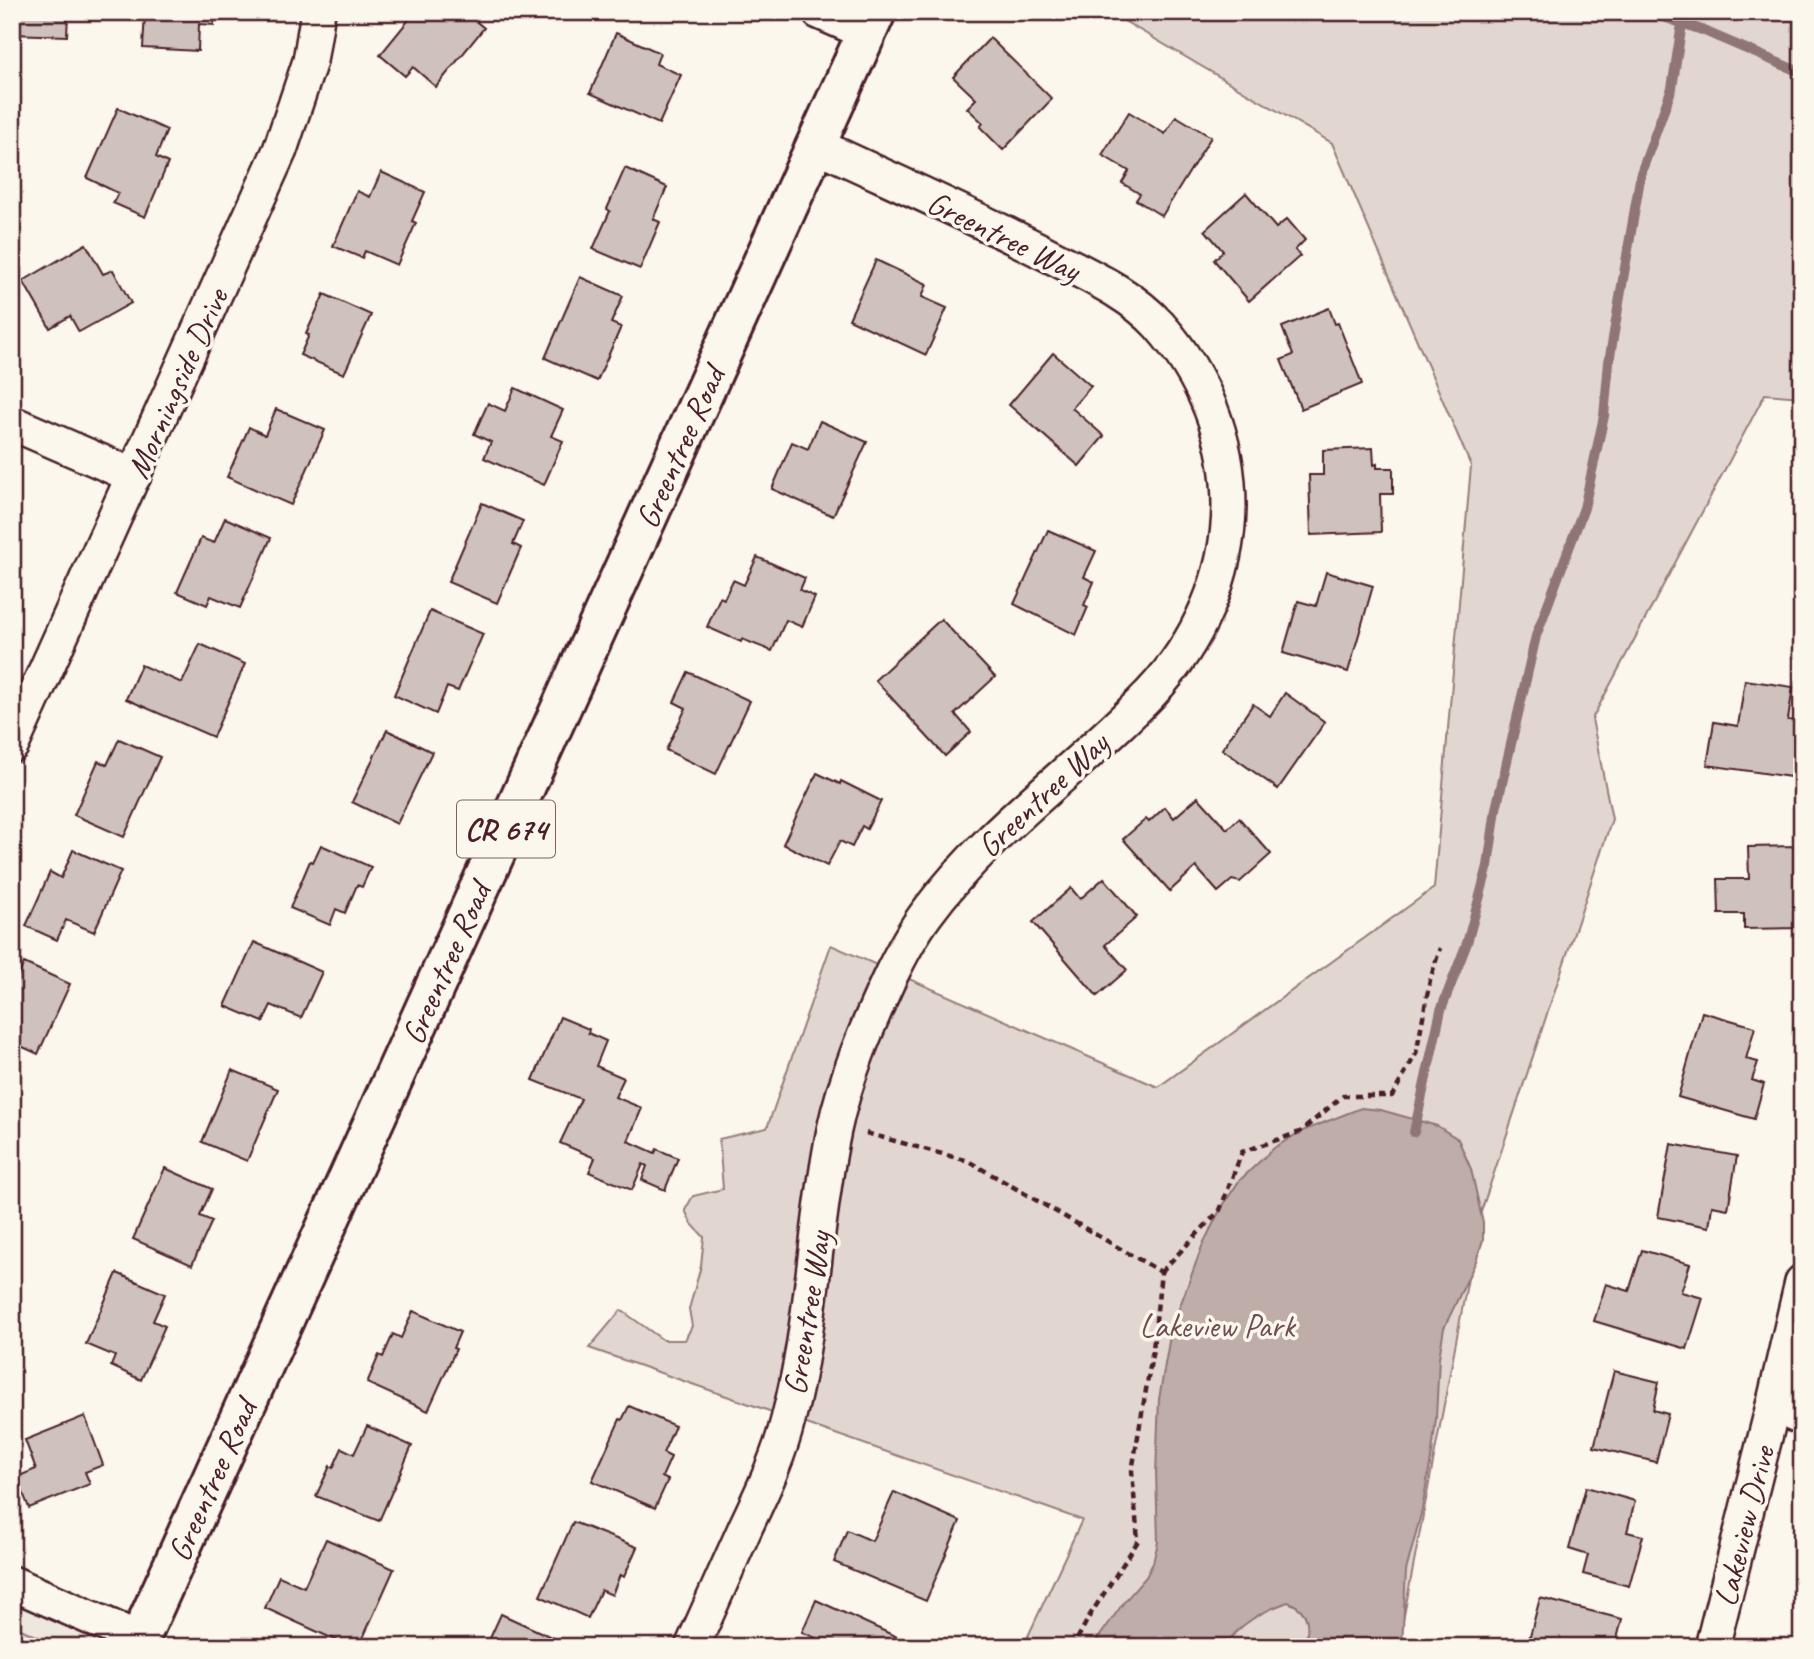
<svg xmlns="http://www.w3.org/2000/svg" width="1814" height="1659" font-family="Caveat,sans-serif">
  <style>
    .built { fill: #eee7de }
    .green { fill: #e2d7d0; stroke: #967b7e; stroke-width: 2 }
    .water { fill: #bfadaa; stroke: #907477; stroke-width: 2 }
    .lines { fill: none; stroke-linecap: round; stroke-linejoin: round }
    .stream { stroke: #907477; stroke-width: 10 }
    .building { fill: #cfc2bc; stroke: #4a1f2b; stroke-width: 2 }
    .minor-casing { stroke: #4a1f2b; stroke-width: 38 }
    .primary-casing { stroke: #4a1f2b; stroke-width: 44 }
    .path { stroke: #4a1f2b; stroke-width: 4.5; stroke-dasharray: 7 5; stroke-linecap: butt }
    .minor { stroke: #fbf7ec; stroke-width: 33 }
    .primary { stroke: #fbf7ec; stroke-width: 38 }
    .labels { text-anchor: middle; stroke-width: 7; stroke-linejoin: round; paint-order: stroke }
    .shield { fill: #fbf7ec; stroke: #7f6065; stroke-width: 2 }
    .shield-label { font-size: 32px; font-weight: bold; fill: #4a1f2b }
    .street-label { font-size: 33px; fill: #4a1f2b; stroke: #fbf7ec }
    .park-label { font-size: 33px; fill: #704d54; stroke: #fbf7ec }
  </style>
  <rect width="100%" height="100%" fill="#fbf7ec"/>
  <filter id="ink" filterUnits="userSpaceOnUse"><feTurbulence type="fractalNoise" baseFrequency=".0143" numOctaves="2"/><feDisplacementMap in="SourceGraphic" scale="14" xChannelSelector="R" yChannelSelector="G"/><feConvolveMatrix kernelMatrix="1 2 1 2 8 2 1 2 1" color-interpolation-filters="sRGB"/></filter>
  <g filter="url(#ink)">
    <path class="built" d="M12 1584 136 1647H12Z"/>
    <g class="green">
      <path d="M1109 12H1802V397L1765 394 1592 719 1612 819 1480 1215 1398 1647H1023L1082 1520 589 1348 621 1310 663 1340H685L692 1326 689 1309 701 1266 704 1237 691 1223 685 1210 693 1196 723 1189 719 1139 767 1128 831 945 1158 1087 1434 888 1471 466 1332 143Z"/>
      <path d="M12 1625 60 1647H12Z"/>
    </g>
    <path class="water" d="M1361 1108 1381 1110 1437 1126 1458 1139 1471 1169 1483 1223V1240L1476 1261 1444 1328 1439 1358 1436 1418 1432 1453 1422 1510 1406 1571 1402 1647H1304C1310 1627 1310 1610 1288 1602 1265 1610 1236 1625 1225 1647H1092L1124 1602 1146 1577 1153 1563 1158 1542 1156 1473 1159 1399 1171 1330 1203 1244 1220 1210 1239 1181 1274 1148 1300 1132Z"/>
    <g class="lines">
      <g class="stream">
        <path d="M1649 12 1702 30 1802 73"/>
        <path d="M1414 1132 1441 1010 1467 943 1488 866 1496 809 1536 636 1584 508 1604 416 1609 362 1641 173 1672 88 1682 24"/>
      </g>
    </g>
    <g class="building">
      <path d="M12 12H68L67 36 12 34Z"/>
      <path d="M145 12H214V25L199 24 198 51 143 48Z"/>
      <path d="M415 12H422L428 18 433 12H465L484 28 436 87 413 67 405 76 380 55Z"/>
      <path d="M616 33 660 53 656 64 681 75 659 124 590 93Z"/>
      <path d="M990 38 1052 99 1003 150 980 127 983 123 967 108 976 99 953 77Z"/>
      <path d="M118 108 167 130 156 157 168 163 145 217 113 203 118 193 87 178Z"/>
      <path d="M1129 112 1165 134 1176 116 1211 137 1162 216 1136 200 1140 194 1122 183 1129 171 1102 155Z"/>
      <path d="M625 168 667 187 653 219 660 222 640 269 593 249 610 211 607 209Z"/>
      <path d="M381 172 425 192 412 221 416 223 397 265 365 251 362 258 333 246 357 191 370 197Z"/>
      <path d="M1246 193 1276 228 1287 219 1305 240 1295 250 1300 256 1249 301 1214 260 1223 251 1205 230Z"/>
      <path d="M86 244 103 274 113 270 131 303 79 332 70 316 50 328 23 281Z"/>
      <path d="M876 260 927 284 922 297 947 308 926 355 849 319Z"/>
      <path d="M580 277 623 296 611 323 621 327 597 381 545 358Z"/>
      <path d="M324 294 371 315 344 374 300 355 309 335 306 334Z"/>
      <path d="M1329 308 1335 324 1338 323 1362 384 1301 409 1281 360 1293 355 1282 327Z"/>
      <path d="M1053 353 1091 386 1072 408 1104 436 1079 466 1009 405Z"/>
      <path d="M515 388 563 410 551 436 563 441 544 485 484 458 491 442 474 434 488 403 505 411Z"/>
      <path d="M276 409 325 430 291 505 227 477 249 427 265 435Z"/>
      <path d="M820 421 867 442 833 516 772 489 792 442 808 449Z"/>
      <path d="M1373 448 1374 465 1377 464V468H1393V494H1380L1381 532 1311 535 1309 475H1323V450Z"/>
      <path d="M482 503 523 521 513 544 521 548 497 603 448 582Z"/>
      <path d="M225 518 271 538 240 608 211 596 207 605 177 592 201 538 214 543Z"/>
      <path d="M1048 530 1096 551 1084 577 1094 582 1084 605 1088 607 1076 635 1014 604Z"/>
      <path d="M757 557 805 578 800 590 815 597 802 627 786 620 772 651 742 639 741 642 707 627 720 597 724 599 733 580 744 585Z"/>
      <path d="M1326 572 1373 586 1348 672 1283 653 1298 601 1316 606Z"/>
      <path d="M430 611 483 634 458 691 447 687 436 714 394 695Z"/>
      <path d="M941 619 995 677 955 714 971 732 945 756 875 680Z"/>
      <path d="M200 644 245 664 213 737 126 699 141 665 182 683Z"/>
      <path d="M688 672 750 701 716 774 666 750 686 708 674 702Z"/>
      <path d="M1745 680 1793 687 1788 720 1802 722V753L1798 778 1707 765 1714 722 1738 726Z"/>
      <path d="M1285 693 1325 722 1278 789 1222 749 1253 704 1270 716Z"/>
      <path d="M387 730 432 752 397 824 352 802Z"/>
      <path d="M119 739 160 757 124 837 74 815 98 761 107 765Z"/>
      <path d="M817 773 840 784 841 781 881 801 867 829 862 826 852 847 840 841 827 866 783 844Z"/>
      <path d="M1198 797 1227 829 1239 818 1271 854 1240 882 1232 880 1218 892 1196 867 1170 891 1123 839 1146 819 1149 822 1165 807 1174 818Z"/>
      <path d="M321 845 371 867 362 887 357 885 345 913 336 909 330 925 290 908 310 861 313 862Z"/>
      <path d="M1802 846 1801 928 1744 929V914H1719L1718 879H1749L1748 847Z"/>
      <path d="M73 850 121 871 94 932 66 920 57 940 26 926 50 872 61 878Z"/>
      <path d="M1104 878 1137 917 1105 945 1127 970 1097 996 1033 922 1071 888 1080 899Z"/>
      <path d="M254 942 322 972 301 1018 271 1005 263 1022 225 1006Z"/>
      <path d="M24 963 70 984 38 1054 12 1042V988Z"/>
      <path d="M1702 1012 1755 1027 1746 1059 1758 1062 1752 1080 1764 1084 1754 1119 1678 1097Z"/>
      <path d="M560 1017 589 1029 588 1033 606 1041 596 1066 624 1078 615 1097 642 1108 628 1141 655 1153 657 1149 678 1158 665 1190 642 1180 647 1166 643 1164 632 1190 589 1172 595 1158 560 1143 581 1099 533 1080Z"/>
      <path d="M232 1070 278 1089 247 1161 202 1142Z"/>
      <path d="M1671 1144 1737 1156 1728 1209 1712 1206 1709 1227 1658 1217Z"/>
      <path d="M165 1168 212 1189 200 1216 212 1221 192 1265 133 1239Z"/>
      <path d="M1642 1250 1690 1264 1681 1292 1703 1298 1687 1349 1594 1321 1606 1284 1629 1291Z"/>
      <path d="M117 1273 165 1294 153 1321 165 1326 141 1380 111 1366 115 1356 86 1344Z"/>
      <path d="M413 1311 460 1332 453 1348 456 1349 428 1411 367 1383 379 1355 383 1357 393 1334 401 1338Z"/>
      <path d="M1614 1371 1659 1382 1653 1410 1668 1414 1656 1462 1594 1447Z"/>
      <path d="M629 1406 675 1426 663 1453 671 1457 662 1477 668 1480 655 1508 592 1481 620 1419 622 1420Z"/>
      <path d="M85 1416 103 1465 85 1472 90 1484 29 1508 17 1477 36 1469 25 1440Z"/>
      <path d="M367 1426 412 1446 379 1521 316 1496 330 1466 333 1468 342 1448 354 1454Z"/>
      <path d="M1586 1487 1635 1501 1627 1532 1643 1536 1629 1586 1583 1574 1588 1555 1569 1549Z"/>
      <path d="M894 1492 960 1521 926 1601 834 1562 847 1530 872 1541Z"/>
      <path d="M573 1522 637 1547 624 1577 620 1575 612 1595 601 1590 588 1618 540 1596Z"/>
      <path d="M326 1539 394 1569 359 1647H351L265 1608 279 1576 304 1587Z"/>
      <path d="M1540 1598 1622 1619 1615 1647H1527Z"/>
      <path d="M816 1600 908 1642 906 1647H825L827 1643 802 1632Z"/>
      <path d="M501 1614 573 1647H486Z"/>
    </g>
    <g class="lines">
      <g class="minor-casing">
        <g id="minor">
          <path d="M819 12 867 33"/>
          <path d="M12 423 134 476"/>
          <path d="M12 745 280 150 310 61 318 12"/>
          <path d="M1773 1406 1802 1418"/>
          <path d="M12 1583 139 1639"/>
          <path d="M692 1647C710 1606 728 1566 746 1526 762 1492 779 1457 788 1420 813 1326 814 1226 834 1130 845 1078 867 1027 889 979 900 956 912 933 927 913 989 829 1078 769 1150 694 1198 643 1228 577 1229 506 1229 438 1204 376 1159 325 1129 292 1085 274 1047 254 971 215 893 181 816 145"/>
          <path d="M1712 1647 1773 1406 1802 1282"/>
        </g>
      </g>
      <g class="primary-casing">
        <path id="primary" d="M136 1647 876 12"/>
      </g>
      <g class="path">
        <path d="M866 1133 968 1161 1161 1272 1153 1349 1132 1471 1138 1541 1090 1615 1073 1647"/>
        <path d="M1161 1272 1220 1210 1242 1152 1300 1132 1343 1096H1392L1416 1054 1430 980 1440 948"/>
      </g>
      <use href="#minor" class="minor"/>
      <use href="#primary" class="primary"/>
    </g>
  </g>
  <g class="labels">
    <rect class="shield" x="457" y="800.5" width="98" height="57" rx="5"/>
    <g class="shield-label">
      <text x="506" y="840">CR 674</text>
    </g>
    <g class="street-label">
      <text transform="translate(1004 235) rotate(26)" y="12">Greentree Way</text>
      <text transform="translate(176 383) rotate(-66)" y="12">Morningside Drive</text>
      <text transform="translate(679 447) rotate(-66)" y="12">Greentree Road</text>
      <text transform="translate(1042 794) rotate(-43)" y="12">Greentree Way</text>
      <text transform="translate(445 963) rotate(-66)" y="12">Greentree Road</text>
      <text transform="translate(806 1313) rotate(-81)" y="12">Greentree Way</text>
      <text transform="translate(211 1480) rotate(-66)" y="12">Greentree Road</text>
      <text transform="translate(1743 1526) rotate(-76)" y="12">Lakeview Drive</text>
    </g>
    <g class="park-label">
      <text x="1217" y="1337">Lakeview Park</text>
    </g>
  </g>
  <rect width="1814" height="1659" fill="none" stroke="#fbf7ec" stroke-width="42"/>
  <rect x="21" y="21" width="1772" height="1617" fill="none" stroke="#4a1f2b" stroke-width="2.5" filter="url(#ink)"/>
</svg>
